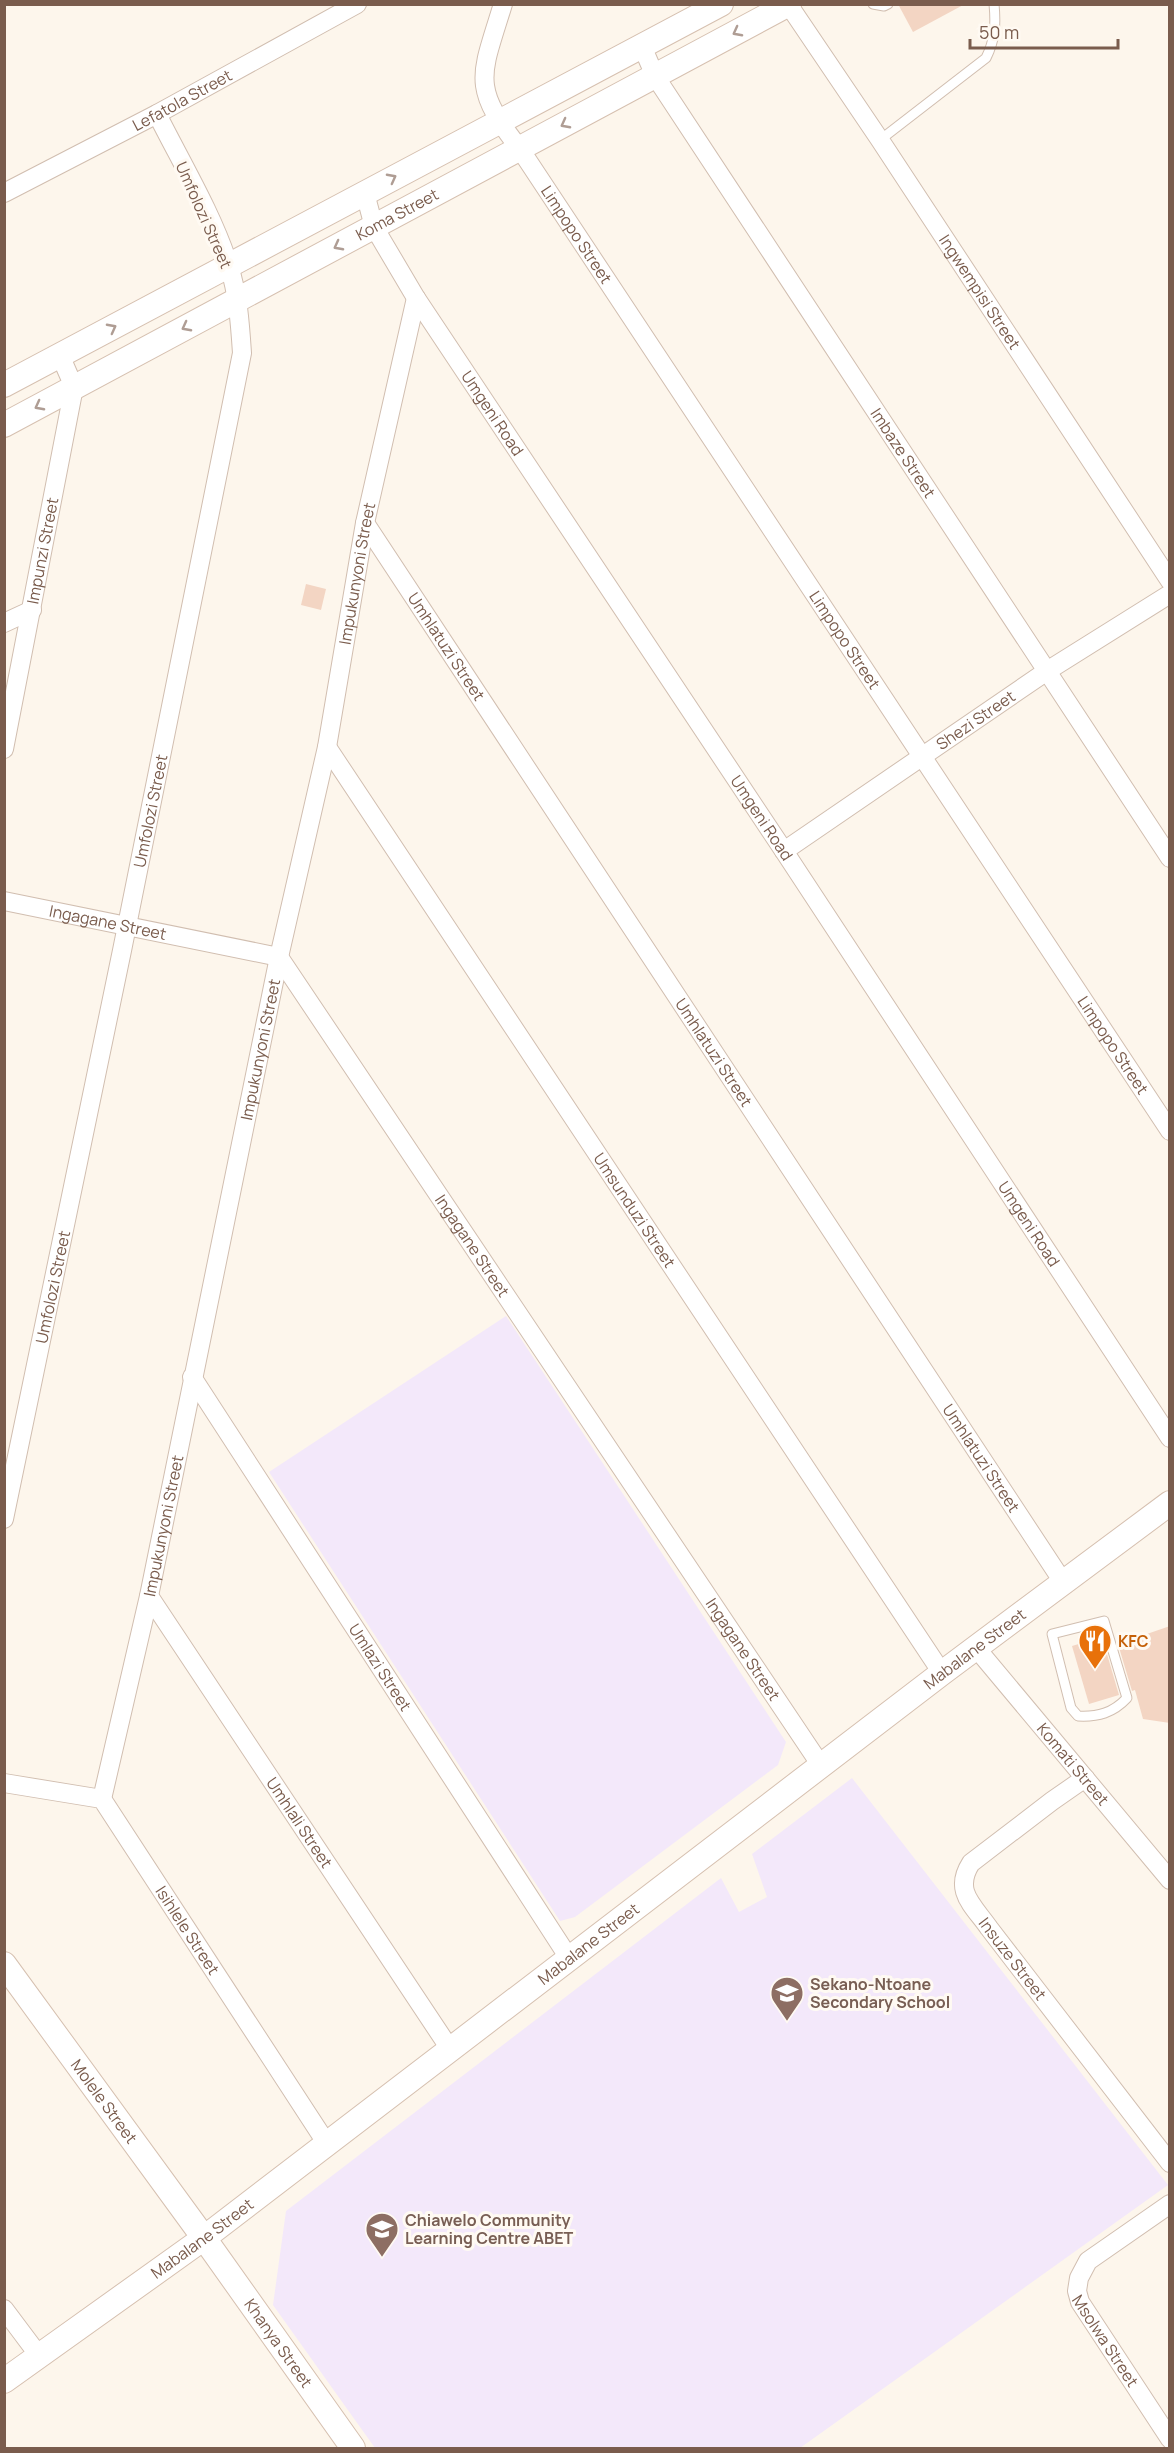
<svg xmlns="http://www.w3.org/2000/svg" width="1174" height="2453" font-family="Manrope,sans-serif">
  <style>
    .education { fill: #f3e8fa }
    .building { fill: #f3d5c3 }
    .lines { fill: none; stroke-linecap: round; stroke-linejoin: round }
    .lane-casing { stroke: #d1beb0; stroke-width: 11 }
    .street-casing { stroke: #d1beb0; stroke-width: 20 }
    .secondary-casing { stroke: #d6c0b0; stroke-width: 26 }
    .lane { stroke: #fff; stroke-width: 9 }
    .street { stroke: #fff; stroke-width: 18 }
    .secondary { stroke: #fff; stroke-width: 24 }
    .oneway { stroke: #af9d94 }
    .labels { text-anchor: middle; stroke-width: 6; stroke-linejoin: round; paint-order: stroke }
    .street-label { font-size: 16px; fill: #7a5c4d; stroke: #fffaf3 }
    .food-label { font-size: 16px; font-weight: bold; fill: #c56008; stroke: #fffaf3; text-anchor: start }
    .education-label { font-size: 16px; font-weight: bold; fill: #785e54; stroke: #fffaf3; text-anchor: start }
  </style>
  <rect width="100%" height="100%" fill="#fdf6ec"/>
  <g class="education">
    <path d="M506 1316 786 1742 778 1765 575 1917 560 1921 269 1472Z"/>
    <path d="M852 1778 1168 2185 800 2448H375L273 2305 286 2211 721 1878 739 1912 767 1897 752 1854Z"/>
  </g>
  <g class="building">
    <path d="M898 4H965L913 32Z"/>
    <path d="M306 584 326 589 321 610 301 605Z"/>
    <path d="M1170 1626V1723L1143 1719 1135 1690 1132 1691 1118 1644Z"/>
    <path d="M1102 1637 1119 1695 1089 1704 1072 1646Z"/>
  </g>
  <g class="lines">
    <g class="lane-casing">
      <g id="lane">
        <path d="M873 4 884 6 888 4"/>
        <path d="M880 140 986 58C995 40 996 25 994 4"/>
        <path d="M1104 1621 1127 1698C1113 1713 1098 1717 1078 1716L1071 1708 1052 1634Z"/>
      </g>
    </g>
    <g class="street-casing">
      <g id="street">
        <path id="s1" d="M503 4C481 76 470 86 520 149L1170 1131"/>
        <path id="s2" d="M788 4 880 140 1170 581"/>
        <path id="s3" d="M642 46 655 76 1170 858"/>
        <path id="s4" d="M4 193 157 114 357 4"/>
        <path id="s5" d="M365 193 374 227 416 298 784 851 1170 1438"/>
        <path id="s6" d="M365 523 1063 1582"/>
        <path d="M4 623 32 610"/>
        <path id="s7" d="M327 747 942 1673"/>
        <path id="s8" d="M4 749 74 387 60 355"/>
        <path id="s9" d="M784 851 1047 671 1170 594"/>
        <path id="s10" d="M4 901 279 957 822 1767"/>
        <path id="s11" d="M192 1377 569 1958"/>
        <path id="s12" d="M4 1519C86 1131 165 742 242 353 240 323 238 294 229 266 213 215 181 162 157 114"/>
        <path id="s13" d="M149 1596 450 2049"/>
        <path id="s14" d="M977 1649 1170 1880"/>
        <path id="s15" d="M1085 1778 1052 1801 971 1863C953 1891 973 1905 989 1928L1170 2163"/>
        <path id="s16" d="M4 1783 102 1799 327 2144"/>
        <path id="s17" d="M102 1799 149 1596 279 957 327 747 365 523 416 298"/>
        <path id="s18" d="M1170 2204 1088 2261 1079 2278 1077 2291 1080 2302 1170 2439"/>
        <path d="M4 2309 40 2357"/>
      </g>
    </g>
    <g class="secondary-casing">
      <g id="secondary">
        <path d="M4 385 721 4"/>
        <path id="s19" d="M4 425 789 4"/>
        <path id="s20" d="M4 1964 204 2238 353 2448"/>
        <path id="s21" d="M4 2381 204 2238 942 1673 1170 1503"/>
      </g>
    </g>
    <use href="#lane" class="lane"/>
    <use href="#street" class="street"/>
    <use href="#secondary" class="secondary"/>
  </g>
  <defs><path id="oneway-chevron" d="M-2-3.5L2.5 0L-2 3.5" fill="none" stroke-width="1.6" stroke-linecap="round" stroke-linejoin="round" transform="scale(1.5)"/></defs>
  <g class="oneway">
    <use href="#oneway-chevron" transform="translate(737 32) rotate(152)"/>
    <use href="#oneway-chevron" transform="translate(565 124) rotate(152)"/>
    <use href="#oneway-chevron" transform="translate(392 178) rotate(-28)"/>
    <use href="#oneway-chevron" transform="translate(338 246) rotate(152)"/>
    <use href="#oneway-chevron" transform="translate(186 327) rotate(152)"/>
    <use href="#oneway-chevron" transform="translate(112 328) rotate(-28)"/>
    <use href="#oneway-chevron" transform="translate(39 406) rotate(152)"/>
  </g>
  <defs>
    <g id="restaurant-pin" transform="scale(1.725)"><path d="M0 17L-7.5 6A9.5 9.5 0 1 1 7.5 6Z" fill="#e8710a" stroke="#fffaf3"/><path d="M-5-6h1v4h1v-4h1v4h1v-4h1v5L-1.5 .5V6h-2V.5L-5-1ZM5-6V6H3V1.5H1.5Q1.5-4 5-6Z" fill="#fff"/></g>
    <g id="school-pin" transform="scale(1.725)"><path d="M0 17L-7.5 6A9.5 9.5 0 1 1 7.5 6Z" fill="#8d6e63" stroke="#fffaf3"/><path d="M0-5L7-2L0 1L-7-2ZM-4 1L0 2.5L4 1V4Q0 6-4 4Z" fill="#fff"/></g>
  </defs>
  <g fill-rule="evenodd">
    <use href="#restaurant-pin" x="1095" y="1641"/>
    <use href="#school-pin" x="787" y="1993"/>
    <use href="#school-pin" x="382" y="2229"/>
  </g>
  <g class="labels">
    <g class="street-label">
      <text dy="6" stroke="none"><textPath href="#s4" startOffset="201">Lefatola Street</textPath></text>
      <text transform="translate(204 215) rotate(66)" y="6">Umfolozi Street</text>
      <text dy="6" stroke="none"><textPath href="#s19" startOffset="446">Koma Street</textPath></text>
      <text dy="6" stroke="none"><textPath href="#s1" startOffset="260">Limpopo Street</textPath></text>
      <text dy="6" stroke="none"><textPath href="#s2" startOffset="346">Ingwempisi Street</textPath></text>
      <text dy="6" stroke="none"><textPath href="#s5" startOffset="256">Umgeni Road</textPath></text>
      <text dy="6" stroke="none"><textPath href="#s3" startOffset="484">Imbaze Street</textPath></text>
      <text dy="6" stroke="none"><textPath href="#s8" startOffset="202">Impunzi Street</textPath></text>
      <text dy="6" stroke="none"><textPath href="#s17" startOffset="1252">Impukunyoni Street</textPath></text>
      <text dy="6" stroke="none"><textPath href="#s1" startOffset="746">Limpopo Street</textPath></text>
      <text dy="6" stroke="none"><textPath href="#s6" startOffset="148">Umhlatuzi Street</textPath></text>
      <text dy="6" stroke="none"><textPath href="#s9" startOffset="232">Shezi Street</textPath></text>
      <text dy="6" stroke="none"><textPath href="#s12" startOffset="723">Umfolozi Street</textPath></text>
      <text dy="6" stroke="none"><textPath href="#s5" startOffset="742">Umgeni Road</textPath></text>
      <text dy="6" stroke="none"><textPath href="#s10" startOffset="106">Ingagane Street</textPath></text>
      <text dy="6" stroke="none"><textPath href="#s1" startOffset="1232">Limpopo Street</textPath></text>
      <text dy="6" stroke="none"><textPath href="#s17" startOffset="766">Impukunyoni Street</textPath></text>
      <text dy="6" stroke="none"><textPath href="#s6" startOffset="634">Umhlatuzi Street</textPath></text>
      <text dy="6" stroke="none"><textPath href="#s7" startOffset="556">Umsunduzi Street</textPath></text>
      <text dy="6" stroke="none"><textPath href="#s5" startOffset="1228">Umgeni Road</textPath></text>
      <text dy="6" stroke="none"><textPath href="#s10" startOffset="628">Ingagane Street</textPath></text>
      <text dy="6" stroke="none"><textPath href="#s12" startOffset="237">Umfolozi Street</textPath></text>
      <text dy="6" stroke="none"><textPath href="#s6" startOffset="1120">Umhlatuzi Street</textPath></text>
      <text dy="6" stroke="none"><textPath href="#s17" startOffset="280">Impukunyoni Street</textPath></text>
      <text dy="6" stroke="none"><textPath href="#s10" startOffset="1114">Ingagane Street</textPath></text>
      <text dy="6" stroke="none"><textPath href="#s21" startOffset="1216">Mabalane Street</textPath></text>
      <text dy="6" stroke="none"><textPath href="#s11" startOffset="346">Umlazi Street</textPath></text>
      <text dy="6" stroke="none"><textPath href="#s14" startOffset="150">Komati Street</textPath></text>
      <text dy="6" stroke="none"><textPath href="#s13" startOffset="272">Umhlali Street</textPath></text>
      <text dy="6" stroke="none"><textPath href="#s16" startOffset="256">Isihlele Street</textPath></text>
      <text dy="6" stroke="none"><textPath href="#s21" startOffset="730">Mabalane Street</textPath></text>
      <text dy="6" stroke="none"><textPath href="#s15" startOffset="255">Insuze Street</textPath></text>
      <text dy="6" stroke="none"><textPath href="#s20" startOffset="170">Molele Street</textPath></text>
      <text dy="6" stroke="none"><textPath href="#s21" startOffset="244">Mabalane Street</textPath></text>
      <text dy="6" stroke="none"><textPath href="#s18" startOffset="190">Msolwa Street</textPath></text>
      <text dy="6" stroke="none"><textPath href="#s20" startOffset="468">Khanya Street</textPath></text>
    </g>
    <g class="food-label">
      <text x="1118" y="1647">KFC</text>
    </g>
    <g class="education-label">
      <text x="810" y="1990">Sekano-Ntoane<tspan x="810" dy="18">Secondary School</tspan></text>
      <text x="405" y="2226">Chiawelo Community<tspan x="405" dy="18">Learning Centre ABET</tspan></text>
    </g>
  </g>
  <rect width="1174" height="2453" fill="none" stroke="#7a5c4d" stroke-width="12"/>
  <path d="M970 39v9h148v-9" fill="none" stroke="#7a5c4d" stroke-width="3"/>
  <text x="979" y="39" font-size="18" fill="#7a5c4d" stroke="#fffaf3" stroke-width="4.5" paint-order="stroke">50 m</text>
</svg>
